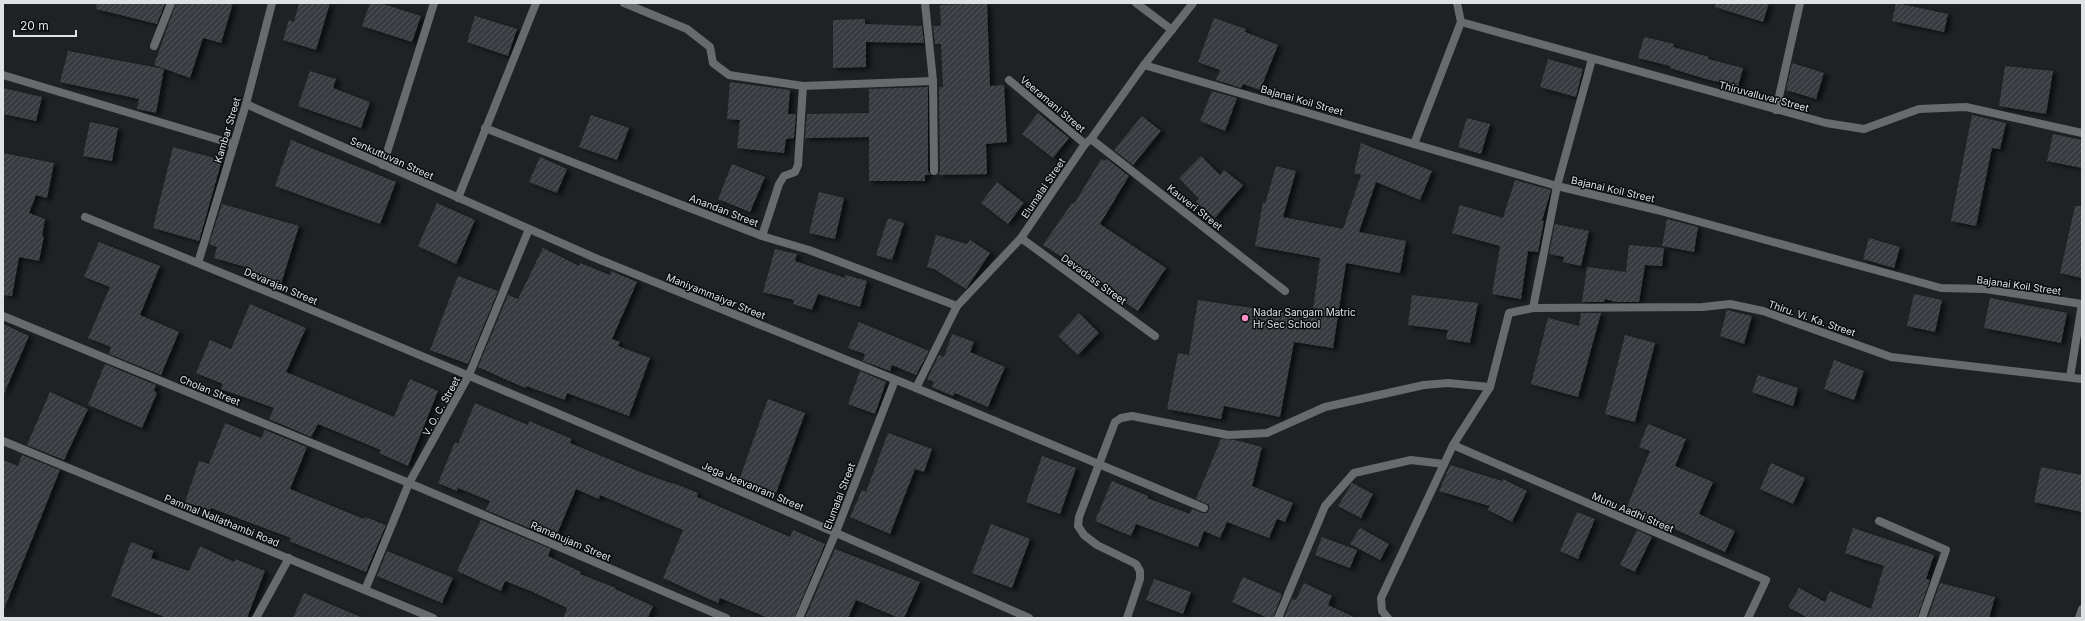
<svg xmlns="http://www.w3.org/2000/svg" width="2085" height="621" font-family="Inter,sans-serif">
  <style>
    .building { fill: url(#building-hatch); filter: url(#shadow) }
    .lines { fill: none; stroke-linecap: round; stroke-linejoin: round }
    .minor { stroke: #686b6c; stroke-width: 8 }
    .tertiary { stroke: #686b6c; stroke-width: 8 }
    .poi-dot { fill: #f890ca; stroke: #090b0c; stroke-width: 1.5 }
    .labels { text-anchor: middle; stroke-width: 3; stroke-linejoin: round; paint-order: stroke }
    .street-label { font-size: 10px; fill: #dfe2e4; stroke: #090b0c }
    .poi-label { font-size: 10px; fill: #dfe2e4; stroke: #090b0c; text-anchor: start }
  </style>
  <defs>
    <pattern id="building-hatch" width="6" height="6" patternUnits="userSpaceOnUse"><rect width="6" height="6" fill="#393b3f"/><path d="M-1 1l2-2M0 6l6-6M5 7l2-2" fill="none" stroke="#55575b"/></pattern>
    <filter id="shadow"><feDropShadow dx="4.5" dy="2.5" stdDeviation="2" flood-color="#0009"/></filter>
  </defs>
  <rect width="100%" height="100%" fill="#1e2224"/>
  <g class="building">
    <path d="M97 3H165L157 24 96 9Z"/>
    <path d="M176 3H233L221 43 203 38 190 78 154 65Z"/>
    <path d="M299 3H330L316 50 283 40 289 20 294 22Z"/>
    <path d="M370 3H380L421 16 412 42 362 26Z"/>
    <path d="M987 3 990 86 1004 85 1007 142 986 144 987 174 938 175 940 171 939 87H943L941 44H935L933 26H941L940 5Z"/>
    <path d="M1716 3H1769L1763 22 1715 7Z"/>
    <path d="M1896 3 1948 14 1944 32 1892 21Z"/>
    <path d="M475 16 517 29 508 56 467 42Z"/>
    <path d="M1214 18 1246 29 1245 32 1278 45 1260 90 1243 84 1241 88 1216 80 1220 70 1198 62Z"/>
    <path d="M865 19V24L922 26 924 43 866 42V67L833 68V20Z"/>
    <path d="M1644 37 1674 44 1673 47 1709 57 1708 59 1743 68 1738 87 1706 79 1670 68V66L1638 58Z"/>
    <path d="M68 51 164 69 156 113 137 109 139 99 60 82Z"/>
    <path d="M1548 59 1583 69 1576 97 1540 87Z"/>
    <path d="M1792 63 1824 73 1816 99 1786 90Z"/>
    <path d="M2005 66 2053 71 2046 114 1999 106Z"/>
    <path d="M310 71 336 79 333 88 370 102 361 128 298 106Z"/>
    <path d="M730 82 790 90 788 114H796L794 138 786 139 784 153 737 148 740 120 727 119Z"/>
    <path d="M928 87V171L930 175H925V181H869V137L805 138 807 114 869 113V89Z"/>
    <path d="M3 88 42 97 36 121 3 114Z"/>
    <path d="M1212 91 1237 98 1225 131 1200 121Z"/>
    <path d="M1038 113 1069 138 1053 158 1022 134Z"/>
    <path d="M591 115 629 128 617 160 579 147Z"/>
    <path d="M1972 115 2006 123 2000 149 1992 148 1976 226 1951 221Z"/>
    <path d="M1142 116 1161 131 1133 165 1114 150Z"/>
    <path d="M1467 118 1490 124 1481 154 1458 147Z"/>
    <path d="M90 122 118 128 112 161 83 156Z"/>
    <path d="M2053 134 2082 140V168L2047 161Z"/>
    <path d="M291 140 396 182 380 224 275 186Z"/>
    <path d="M1361 143 1432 171 1420 200 1376 182 1359 232 1406 241 1400 273 1346 263 1333 348 1294 342 1280 417 1224 406 1221 419 1167 409 1178 353 1189 355 1198 300 1312 317 1320 258 1255 246 1263 202 1265 204 1276 166 1296 171 1283 217 1343 229 1361 175 1354 173Z"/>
    <path d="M173 147 222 160 199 241 153 228Z"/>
    <path d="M3 153 54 163 47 198 36 195 29 213 45 219 42 236H44L39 261 19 257 12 296 3 295Z"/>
    <path d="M1201 156 1220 175 1224 170 1243 185 1215 218 1196 202 1199 199 1179 178Z"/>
    <path d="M540 157 567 169 557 193 529 182Z"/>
    <path d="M1101 159 1105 161 1107 159 1129 176 1100 224 1166 268 1138 311 1114 295 1116 291 1043 245 1072 203 1074 204Z"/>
    <path d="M732 164 765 177 750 212 718 199Z"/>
    <path d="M1515 180 1551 190 1542 221H1544L1538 252 1528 251 1521 299 1492 294 1500 246 1452 233 1460 205 1503 218Z"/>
    <path d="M997 182 1024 203 1008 224 981 203Z"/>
    <path d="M819 192 844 198 835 239 809 233Z"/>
    <path d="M437 203 475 220 456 264 418 246Z"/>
    <path d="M222 204 299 226 281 284 244 272 246 267 214 258 217 247 209 244Z"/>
    <path d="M2075 206H2082V278L2060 273Z"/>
    <path d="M888 218 904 223 892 260 876 255Z"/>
    <path d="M1667 219 1698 227 1694 252 1662 246Z"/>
    <path d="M1555 224 1589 231 1581 266 1563 262 1564 257 1549 254Z"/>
    <path d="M936 235 967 244 970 240 990 253 966 289 934 269 927 267Z"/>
    <path d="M1869 238 1900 247 1894 268 1863 259Z"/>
    <path d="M99 242 160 266 140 315 179 332 161 375 109 354 111 347 88 338 110 287 84 277Z"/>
    <path d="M1629 245 1664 248 1662 266 1645 265 1639 302H1616L1605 299 1604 302H1582L1587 267 1626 272Z"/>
    <path d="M543 248 579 266 580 263 610 275 611 271 637 282 612 339 620 342 618 346 650 358 629 416 567 393 565 400 526 386 525 388 478 367 508 295 518 299Z"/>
    <path d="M775 249 797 254 795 261 845 278 846 275 867 281 860 307 818 294 812 310 793 304 794 300 763 292Z"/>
    <path d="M458 276 498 291 468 364 430 350Z"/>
    <path d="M1914 294 1942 300 1935 332 1907 326Z"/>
    <path d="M1412 295 1478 303 1470 343 1446 339 1448 330 1408 325Z"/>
    <path d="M1990 298 2067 313 2061 343 1984 328Z"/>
    <path d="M250 304 306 328 286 372 394 417 410 379 438 391 408 466 379 453 381 450 318 424 311 437 269 419 274 408 221 389 223 384 196 373 210 340 231 349Z"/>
    <path d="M1727 310 1752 316 1744 344 1720 336Z"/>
    <path d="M1079 313 1099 333 1078 355 1058 336Z"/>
    <path d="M1581 313H1601L1578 397 1531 384 1548 318 1579 326Z"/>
    <path d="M859 322 929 351 916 375 892 365 890 371 863 361 865 354 848 348Z"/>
    <path d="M3 324 29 336 3 396Z"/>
    <path d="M952 334 974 342 970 352 1005 367 988 407 955 393 953 396 932 387 934 382 927 379 939 355 944 357Z"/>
    <path d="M1625 335 1655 343 1635 422 1605 414Z"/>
    <path d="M1834 360 1864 371 1854 400 1824 389Z"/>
    <path d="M105 364 156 385 154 391 157 393 142 428 88 405Z"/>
    <path d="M860 371 886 382 875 414 848 404Z"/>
    <path d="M1758 375 1798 388 1793 406 1752 392Z"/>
    <path d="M50 392 88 409 64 460 27 445Z"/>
    <path d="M768 399 805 413 776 493 739 480Z"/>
    <path d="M475 403 528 425 529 421 572 439 570 443 640 472 673 484V483L698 493 697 497 790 537 793 530 825 544 794 618H768L720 598 718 603 663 578 683 530 600 495 599 499 576 489 555 539 486 510 490 501 458 488 457 491 438 483 455 442 458 444Z"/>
    <path d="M225 423 261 438 265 430 307 447 290 489 364 519 365 517 386 525 366 572 289 541 291 538 211 508 210 510 185 502 199 461 209 464Z"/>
    <path d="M1648 424 1686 439 1675 466 1713 482 1699 514 1735 531 1725 552 1659 522 1656 527 1642 520 1644 516 1626 509 1650 451 1639 447Z"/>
    <path d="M888 433 932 449 924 472 915 469 890 534 850 517 862 490 866 492Z"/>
    <path d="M1221 439 1235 440 1262 447 1252 486 1293 503 1285 522 1277 519 1269 538 1227 522 1220 538 1204 531 1198 547 1136 524 1131 536 1095 521 1112 481 1148 496 1147 498 1190 514 1192 509 1202 513H1207L1209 510V505L1196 499Z"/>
    <path d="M22 455 60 470 4 609 3 460 18 466Z"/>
    <path d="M1042 456 1076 468 1060 514 1026 502Z"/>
    <path d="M1771 463 1805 478 1793 504 1760 489Z"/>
    <path d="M1450 465 1502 481 1503 479 1527 491 1512 522 1488 510 1490 506 1439 491Z"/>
    <path d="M2041 467 2082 475V512L2034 502Z"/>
    <path d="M1352 483 1373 494 1361 518 1338 506Z"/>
    <path d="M1577 512 1595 519 1578 559 1560 551Z"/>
    <path d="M481 520 551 549 548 556 581 572 580 574 616 588 615 589 653 606 648 618H563L567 608 531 591 505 581 501 591 457 571Z"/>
    <path d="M991 524 1030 539 1012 588 972 573Z"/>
    <path d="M1360 528 1389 544 1380 560 1350 544Z"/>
    <path d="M1853 528 1934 555 1926 579 1930 580 1917 618H1808L1788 607 1799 588 1825 602 1830 591 1871 609 1884 566 1845 553Z"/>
    <path d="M1637 530 1652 537 1635 572 1620 565Z"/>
    <path d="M1322 537 1357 550 1350 568 1315 555Z"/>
    <path d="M131 542 154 551 151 558 189 571 200 546 234 562 235 559 265 571 247 618H167L111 596Z"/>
    <path d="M835 549 920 582 904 618H899L856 600 848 618H805Z"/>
    <path d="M387 551 453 578 442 603 377 576Z"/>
    <path d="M1243 577 1282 594 1273 618H1268L1232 602Z"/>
    <path d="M1154 579 1191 592 1183 614 1146 600Z"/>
    <path d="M1304 583 1332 596 1328 605 1356 618H1284L1292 599 1296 600Z"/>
    <path d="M1940 583 1995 597 1989 618H1928Z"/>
    <path d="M304 593 363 618H293Z"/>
  </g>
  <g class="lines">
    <g class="minor">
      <path d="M624 3 687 29 710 47 713 63 729 75 803 86 933 81"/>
      <path d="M925 3 933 81 934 171"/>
      <path d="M1136 3 1172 30"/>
      <path d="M1457 3 1461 22 1826 123 1864 129 1919 109 1966 107 2082 133"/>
      <path d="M154 46 171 3"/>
      <path d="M1144 65 1557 186 1657 210 1941 288 1985 289 2082 304"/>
      <path d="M3 75 233 144"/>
      <path d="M1009 80 1085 144"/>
      <path d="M246 104 593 257 916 388 1204 508"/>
      <path d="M1776 110 1800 3"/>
      <path d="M485 128 674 202 762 236 809 250 957 306"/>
      <path d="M1091 139 1285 291"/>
      <path d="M1414 144 1461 22"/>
      <path d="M383 165 434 3"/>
      <path d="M458 198 536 3"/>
      <path d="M85 217C402 346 717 479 1029 618"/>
      <path d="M762 236 779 184 784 176 795 172 798 165 803 86"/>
      <path d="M1021 238 1155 336"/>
      <path d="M198 263 246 104 272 3"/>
      <path d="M1533 308 1557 186 1592 59"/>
      <path d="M3 316 409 483 726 618"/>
      <path d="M2070 377 2082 304"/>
      <path d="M916 388 957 306 1021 238 1085 144 1091 139 1144 65 1193 3"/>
      <path d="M3 441 433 618"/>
      <path d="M1453 445 1766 580 1748 618"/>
      <path d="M1879 521 1946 550 1922 618"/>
      <path d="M365 590 409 483 469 375 529 229"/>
      <path d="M256 618 289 558"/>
      <path d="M799 618 836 532 895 380"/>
      <path d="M1127 618 1140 579V571L1136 564 1097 545 1084 535 1078 526 1079 517 1115 422 1121 418 1132 416 1228 435 1267 433 1325 407 1424 385 1448 383 1490 387"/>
      <path d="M1278 618 1325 506 1354 473 1411 460 1444 464"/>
      <path d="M1388 618 1382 611 1381 598 1453 445 1490 387 1509 313 1533 308 1703 307 1730 304 1763 311 1891 357 2082 379"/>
    </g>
    <path class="tertiary" d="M2079 618 2082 609"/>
  </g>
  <circle class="poi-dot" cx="1245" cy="318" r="4"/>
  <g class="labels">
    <g class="street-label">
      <text transform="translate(1764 96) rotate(15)" y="4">Thiruvalluvar Street</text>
      <text transform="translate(1302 100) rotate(16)" y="4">Bajanai Koil Street</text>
      <text transform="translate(1053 104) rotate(40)" y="4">Veeramani Street</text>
      <text transform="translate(227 130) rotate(-73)" y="4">Kambar Street</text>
      <text transform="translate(392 158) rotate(24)" y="4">Senkuttuvan Street</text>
      <text transform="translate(1043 188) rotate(-56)" y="4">Elumalai Street</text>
      <text transform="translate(1613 189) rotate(13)" y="4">Bajanai Koil Street</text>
      <text transform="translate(1195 207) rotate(38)" y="4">Kauveri Street</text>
      <text transform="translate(724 210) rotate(21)" y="4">Anandan Street</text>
      <text transform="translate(1094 279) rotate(36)" y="4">Devadass Street</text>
      <text transform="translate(2019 285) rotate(8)" y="4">Bajanai Koil Street</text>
      <text transform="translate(281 286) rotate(23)" y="4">Devarajan Street</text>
      <text transform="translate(716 296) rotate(22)" y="4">Maniyammaiyar Street</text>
      <text transform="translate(1812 318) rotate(19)" y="4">Thiru. Vi. Ka. Street</text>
      <text transform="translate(210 390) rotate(22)" y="4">Cholan Street</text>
      <text transform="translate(441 406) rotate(-61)" y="4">V. O. C. Street</text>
      <text transform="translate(753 486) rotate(23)" y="4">Jega Jeevanram Street</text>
      <text transform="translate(839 496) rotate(-69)" y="4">Elumalai Street</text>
      <text transform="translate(1633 512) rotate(23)" y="4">Munu Aadhi Street</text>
      <text transform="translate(222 520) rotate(22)" y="4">Pammal Nallathambi Road</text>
      <text transform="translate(571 541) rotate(23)" y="4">Ramanujam Street</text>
    </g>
    <g class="poi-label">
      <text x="1253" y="316">Nadar Sangam Matric<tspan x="1253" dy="12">Hr Sec School</tspan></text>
    </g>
  </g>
  <rect width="2085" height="621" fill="none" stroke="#dfe2e4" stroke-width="8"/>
  <path d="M14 30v6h62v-6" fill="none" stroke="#dfe2e4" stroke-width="2"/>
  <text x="20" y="30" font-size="12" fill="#dfe2e4" stroke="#090b0c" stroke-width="3" paint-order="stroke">20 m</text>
</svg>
